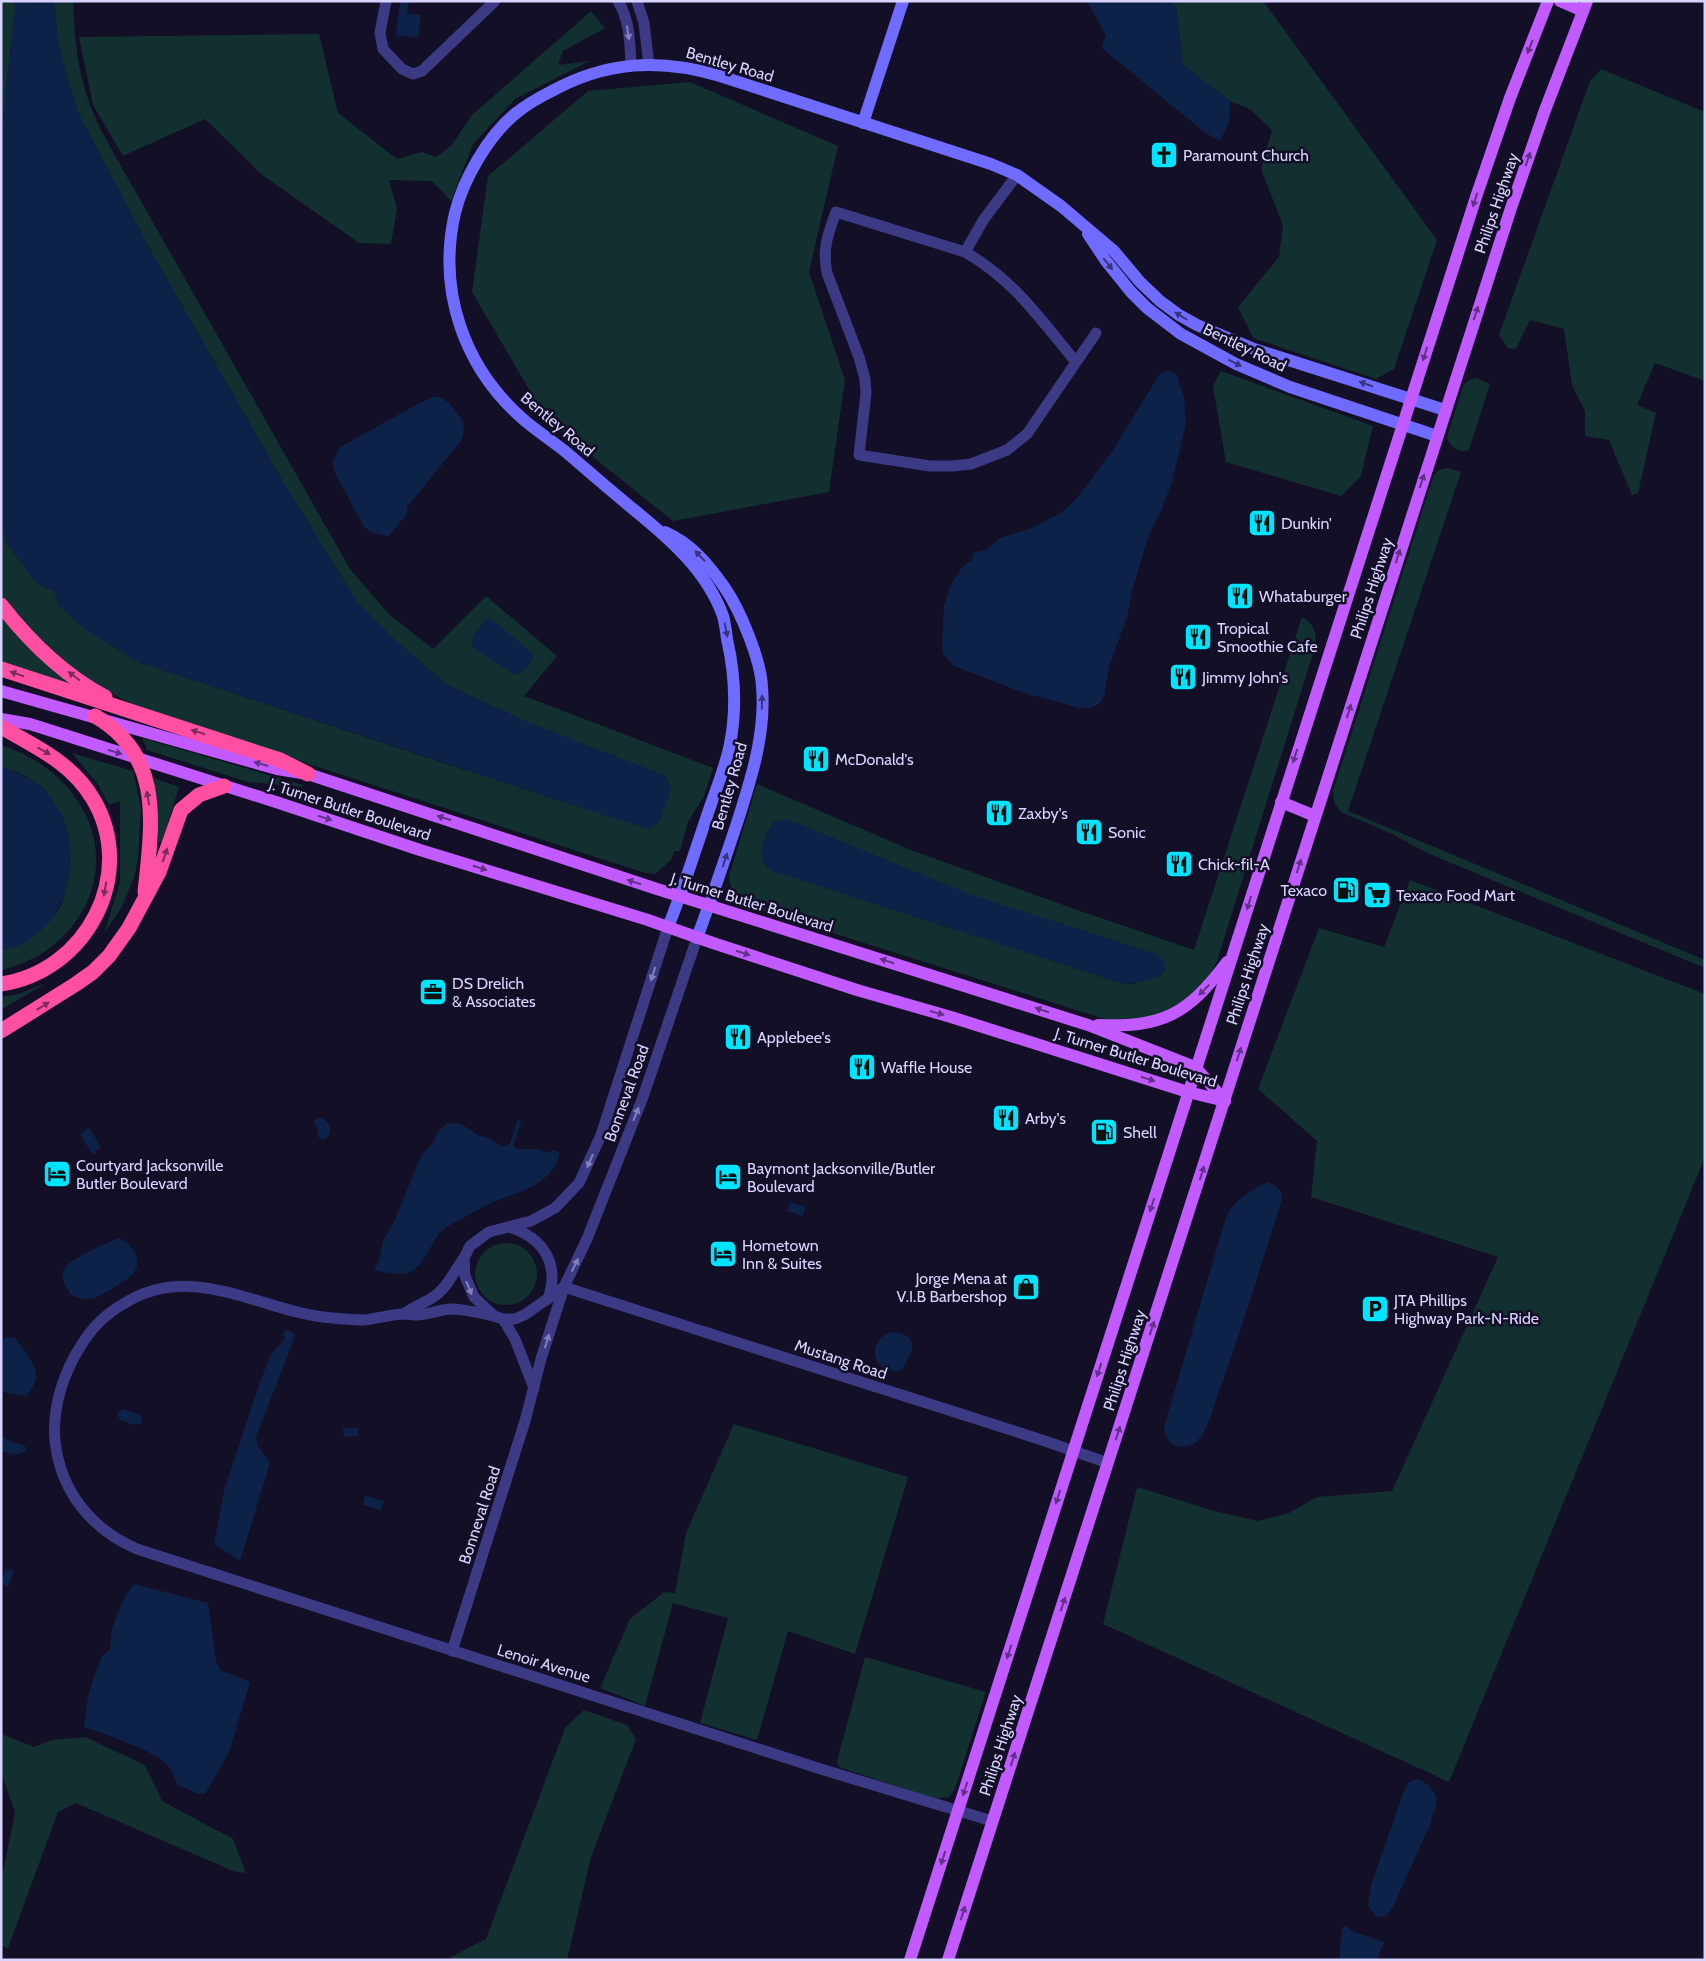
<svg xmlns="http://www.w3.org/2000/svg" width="1706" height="1961" font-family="Cabin,sans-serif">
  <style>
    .green { fill: #12302f; fill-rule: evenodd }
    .water { fill: #0c2248 }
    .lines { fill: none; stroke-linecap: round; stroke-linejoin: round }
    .stream { stroke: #0c2248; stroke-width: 4 }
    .street { stroke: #3d3a85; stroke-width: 11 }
    .secondary { stroke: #6f6bff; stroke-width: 12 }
    .primary { stroke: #c25bff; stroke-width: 12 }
    .highway { stroke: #ff4fa3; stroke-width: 15 }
    .oneway { fill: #837fbc }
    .oneway2 { fill: #623188 }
    .oneway3 { fill: #38347d }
    .oneway4 { fill: #7d2c5e }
    .labels { text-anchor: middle; stroke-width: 5; stroke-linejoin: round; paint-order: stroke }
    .street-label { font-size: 16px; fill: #d9d4ff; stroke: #130f26 }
    .poi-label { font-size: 16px; fill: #d9d4ff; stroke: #130f26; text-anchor: start }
  </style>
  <rect width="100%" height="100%" fill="#130f26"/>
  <g class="green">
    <path d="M1 1H16L1 135Z"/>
    <path d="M54 1H73C74 33 77 66 87 96 94 119 106 139 117 159L350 569 389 614 433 649 486 596 557 656 524 696 713 768 704 796 688 822 680 851H674L671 860 655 874 645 873 157 715C104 693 65 666 26 625 18 616 7 606 2 595 0 588 1 538 1 527L7 543 36 583 54 591 138 662 465 770 520 719 449 686 399 644 357 602 283 482 149 248 77 111 58 44ZM471 644 533 658 526 669 518 674 512 673 475 649Z"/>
    <path d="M1171 1H1263L1437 240 1394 369 1376 379 1253 338 1238 307 1279 257 1283 225 1261 169 1272 130 1250 109 1230 101 1183 65 1176 8Z"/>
    <path d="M591 11 605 28 563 51 558 65 590 61 515 99 473 144 451 201 432 181 389 180 397 209 391 244 359 243 261 174 205 119 123 156 93 105 79 37 319 34 338 113 397 159 422 152 436 157 451 146 472 115Z"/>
    <path d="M1601 69 1705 112V381L1655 363 1637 405 1656 413 1638 493 1632 495 1609 440 1585 436V411L1572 385 1564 329 1530 320 1516 349 1508 348 1499 335 1590 81Z"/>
    <path d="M690 82 838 146 809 272 845 380 829 492 673 521 547 420 472 292 488 176 588 91Z"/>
    <path d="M1221 371 1373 426 1361 476 1341 496 1226 462 1213 386Z"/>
    <path d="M1476 378 1490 384 1469 450C1459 454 1449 447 1447 437L1464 384 1471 379Z"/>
    <path d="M1448 468 1461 472 1348 811 1705 960V968L1427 853 1390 833 1341 812 1334 802 1333 791 1434 475 1439 470Z"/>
    <path d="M1 613 91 693 1 664Z"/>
    <path d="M1302 617C1315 624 1317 634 1315 647L1217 961 1209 977 1189 999 1148 1019 1108 1020 744 905C734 898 730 888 729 876L757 784 911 850 1066 906 1194 950ZM837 840 1161 976 1131 984 1121 983 766 867 761 854Z"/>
    <path d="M142 738 303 785 302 787 248 782 147 750Z"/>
    <path d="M1 745C39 757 72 783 88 820 116 887 68 956 1 970V951C23 946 47 928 59 909 69 891 73 845 66 826 62 815 55 803 47 793 35 779 18 772 1 766Z"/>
    <path d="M72 753 133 771 141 808 138 859 134 878 122 906 104 934 120 882V801L109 805 97 783Z"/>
    <path d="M156 779 179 787 162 842 159 843 158 841 157 799 153 781Z"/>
    <path d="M1410 880 1705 994V1157L1449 1782 1103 1624 1137 1487 1214 1511 1258 1521 1289 1513 1317 1497 1392 1491 1498 1257 1311 1197 1317 1141 1258 1089 1319 928 1384 947Z"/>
    <path d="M46 983 1 1010V997L18 994Z"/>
    <circle cx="506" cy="1274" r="31"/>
    <path d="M734 1424 908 1477 855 1654 788 1631 757 1740 700 1723 728 1618 673 1603 645 1706 600 1688 630 1619 664 1592 675 1593 686 1533Z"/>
    <path d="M865 1657 986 1692 955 1789 949 1797 935 1799 839 1767 837 1761Z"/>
    <path d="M584 1710 627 1725 636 1739 591 1857 567 1960H454L449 1958 486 1939 565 1728Z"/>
    <path d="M1 1734 34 1747 52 1740 85 1737 145 1765 162 1801 233 1839 246 1873 233 1871 76 1803 58 1812 8 1948 1 1946V1882L15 1812 1 1772Z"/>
  </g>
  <g class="water">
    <path d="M16 1H54L58 44 77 111 149 248 283 482 357 602 399 644 449 686 520 719 666 776 671 789 660 821 649 829 612 818 138 662 86 630 58 605 54 591 36 583 7 543 1 527V135Z"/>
    <path d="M400 1H409L407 14 421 15 418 38 396 35Z"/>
    <path d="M1087 1H1171L1176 8 1183 65 1230 101 1229 122 1220 141 1204 132 1103 49 1102 45 1106 36Z"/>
    <path d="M1165 371H1170L1177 375 1184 397 1186 424 1172 482 1161 511 1148 537 1131 595 1128 614 1109 667 1104 696 1100 703 1091 708H1079L1021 692 954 666 943 654 942 648 944 606 950 586 963 566 972 560 973 553 986 550 1000 538 1032 528 1062 512 1076 499 1113 450 1159 375Z"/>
    <path d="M431 397H439L448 402 462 419 464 430 461 441 407 507V514L389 536 372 533 364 527 335 473 332 462 340 447Z"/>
    <path d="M488 619 493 620 532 653 533 658 526 669 518 674 512 673 475 649C467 638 478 630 484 621Z"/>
    <path d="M1 766C18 772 35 780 47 793 92 844 71 937 1 951Z"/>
    <path d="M787 819 972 895 1153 953C1159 956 1161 957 1164 963 1173 980 1131 984 1121 983L772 871C754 857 763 839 773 822Z"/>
    <path d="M317 1118H323L330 1125V1133L326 1139H321L317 1136 318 1128 313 1122Z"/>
    <path d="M447 1123 461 1124 480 1136 489 1138 503 1147 512 1143 516 1149H538L546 1153 554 1150 560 1153C549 1192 511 1191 481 1208 471 1214 445 1226 439 1234 429 1246 426 1263 412 1271 402 1277 385 1272 374 1270L379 1260 383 1241 393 1224 421 1156 433 1143 437 1133Z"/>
    <path d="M89 1128 101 1147 95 1151 96 1154 93 1155 80 1134Z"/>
    <path d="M1267 1182C1276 1185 1282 1189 1282 1199 1261 1264 1242 1330 1218 1394 1213 1408 1209 1428 1198 1440 1193 1446 1186 1448 1178 1446 1168 1444 1166 1436 1164 1427L1226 1217C1237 1197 1248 1193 1267 1182Z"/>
    <path d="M790 1202 806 1207 803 1216 787 1211Z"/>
    <path d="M119 1238C126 1241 131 1246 135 1253 144 1273 124 1281 110 1290 103 1294 94 1300 85 1299 80 1299 74 1296 70 1294 67 1288 61 1279 63 1272 65 1260 107 1243 119 1238Z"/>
    <path d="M286 1330 290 1331 295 1335 292 1344 256 1437 258 1447 270 1463 240 1561 214 1544 224 1491 259 1385 270 1356 285 1338 283 1334Z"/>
    <path d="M891 1332C921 1334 914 1352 901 1370 873 1376 864 1342 891 1332Z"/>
    <path d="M7 1337 15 1338C22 1348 38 1365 36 1378 35 1385 30 1390 26 1396L6 1393 1 1390V1340Z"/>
    <path d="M124 1409 138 1414 142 1418 141 1423 135 1425 120 1420 117 1413Z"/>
    <path d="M343 1428H358V1436L344 1437Z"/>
    <path d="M1 1435 11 1442 24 1445 27 1450C18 1457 12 1454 1 1451Z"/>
    <path d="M365 1496 384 1501 381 1510 363 1505Z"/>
    <path d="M6 1569 14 1571 8 1586 1 1583Z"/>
    <path d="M134 1584 208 1603 216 1661 220 1670 250 1682 229 1752 205 1794 196 1793 178 1785C175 1780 173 1772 169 1767 157 1751 104 1734 84 1727L88 1696 94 1676 102 1656 110 1649 112 1628 125 1596Z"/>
    <path d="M1417 1779C1428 1782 1439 1793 1436 1805 1435 1809 1433 1813 1432 1816 1430 1822 1431 1827 1427 1831L1394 1905 1386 1916 1377 1917 1368 1906 1371 1885 1404 1791 1409 1782Z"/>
    <path d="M1346 1926 1354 1932 1384 1942 1377 1960H1339L1342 1929 1343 1927Z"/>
  </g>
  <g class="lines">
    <path class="stream" d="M512 1143 519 1122"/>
    <g class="street">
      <path d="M386 1 380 33 383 49 402 69 413 74 422 71 495 1"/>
      <path d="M618 1C630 20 630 44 631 66"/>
      <path d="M637 1 644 23 649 65"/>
      <path d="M965 252 984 219 1017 175"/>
      <path d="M1076 362C1041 320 1014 280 965 252L836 212C828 234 822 249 827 273L859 357 865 379 866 393 859 455 930 466H952L971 464 1007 450 1027 434 1096 333"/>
      <path d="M668 927 601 1135 579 1183 555 1208 531 1221 489 1232 470 1246 464 1258 465 1276 474 1297 494 1316 503 1319H515L526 1314 564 1287 587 1239 643 1097 697 938"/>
      <path d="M509 1227C544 1238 560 1264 548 1299"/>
      <path d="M404 1314C413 1307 422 1304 432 1298 447 1289 454 1271 464 1258"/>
      <path d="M494 1316C480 1313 465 1309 450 1309 438 1310 427 1315 416 1315 412 1315 409 1314 405 1314 391 1314 377 1319 364 1320 354 1320 343 1319 333 1318 262 1313 195 1260 125 1303 107 1313 93 1326 82 1344 64 1371 52 1407 55 1440 60 1491 91 1529 137 1549L824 1770 992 1821"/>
      <path d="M503 1319 515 1339 534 1388"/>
      <path d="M452 1651 525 1421 541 1359 564 1287 1042 1440 1108 1463"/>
    </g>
    <g class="secondary">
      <path d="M863 123 903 1"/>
      <path d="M1088 234 1106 261 1131 292 1147 308 1181 334 1236 364 1290 387 1437 436"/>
      <path d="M665 532C692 544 709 565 725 588 740 610 761 660 762 687 766 734 751 779 737 823 724 862 711 900 697 938"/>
      <path d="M668 927C682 893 693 857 705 822 713 796 725 770 730 744 737 708 735 674 727 639 726 631 725 623 723 616 707 571 669 538 633 509 610 490 588 471 566 452 552 441 537 431 524 420 464 368 437 291 455 213 463 180 488 136 515 114 526 105 538 98 550 92 606 61 660 58 720 76L991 164 1017 175 1061 206 1114 251 1140 282 1160 301 1179 315 1197 325 1254 349 1445 410"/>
    </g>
    <g class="primary">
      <path d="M1560 1 1583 11"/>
      <path d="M1 691 277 769 308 774 657 889 1088 1025 1195 1067 1225 1101"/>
      <path d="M1 719 30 724 279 803 420 850 648 920 713 943 857 990 951 1017 1188 1092 1225 1101"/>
      <path d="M1281 802 1315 816"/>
      <path d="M1098 1025C1163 1028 1188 1014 1227 962"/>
      <path d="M910 1960 1476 197 1510 98 1548 1"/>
      <path d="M948 1960 1511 208 1545 110 1587 1"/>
    </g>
    <g class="highway">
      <path d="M1 605C29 641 64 675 105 697"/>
      <path d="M1 669 280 760 308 774"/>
      <path d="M95 716C164 756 152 824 145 892"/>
      <path d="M1 727C36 747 72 763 93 799 138 874 86 972 1 984"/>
      <path d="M1 1031 76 984 93 972 109 956 129 928 159 872 181 810 199 795 224 786"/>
    </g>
  </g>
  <defs><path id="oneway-solid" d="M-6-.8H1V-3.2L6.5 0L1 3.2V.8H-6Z" transform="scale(1.25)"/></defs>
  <g class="oneway">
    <use href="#oneway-solid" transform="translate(628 33) rotate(81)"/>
    <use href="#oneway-solid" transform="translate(653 974) rotate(108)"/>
    <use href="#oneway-solid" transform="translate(636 1114) rotate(-68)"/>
    <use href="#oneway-solid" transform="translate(590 1161) rotate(114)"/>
    <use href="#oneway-solid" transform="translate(575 1265) rotate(-64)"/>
    <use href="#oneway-solid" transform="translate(469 1288) rotate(68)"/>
    <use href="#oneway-solid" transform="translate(547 1341) rotate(-73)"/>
  </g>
  <g class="oneway2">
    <use href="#oneway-solid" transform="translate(1530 47) rotate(111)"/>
    <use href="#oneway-solid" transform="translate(1528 159) rotate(-71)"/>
    <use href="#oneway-solid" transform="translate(1475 200) rotate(108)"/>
    <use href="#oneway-solid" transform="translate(1476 313) rotate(-72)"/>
    <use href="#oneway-solid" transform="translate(1425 354) rotate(108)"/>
    <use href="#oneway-solid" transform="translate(1422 481) rotate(-72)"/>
    <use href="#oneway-solid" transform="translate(1398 556) rotate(-72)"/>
    <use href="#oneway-solid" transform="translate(1349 711) rotate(-72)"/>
    <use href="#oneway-solid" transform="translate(115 752) rotate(17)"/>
    <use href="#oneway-solid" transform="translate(1295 756) rotate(108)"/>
    <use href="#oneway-solid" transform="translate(261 764) rotate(-164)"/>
    <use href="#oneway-solid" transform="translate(325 818) rotate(18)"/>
    <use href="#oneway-solid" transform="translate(444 818) rotate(-162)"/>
    <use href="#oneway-solid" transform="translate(1299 866) rotate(-72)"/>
    <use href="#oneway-solid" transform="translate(480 868) rotate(17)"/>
    <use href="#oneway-solid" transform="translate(634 882) rotate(-162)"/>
    <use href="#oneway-solid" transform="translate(1249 903) rotate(107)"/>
    <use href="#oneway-solid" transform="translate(743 953) rotate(18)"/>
    <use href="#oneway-solid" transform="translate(887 961) rotate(-162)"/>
    <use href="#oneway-solid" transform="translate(1204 990) rotate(136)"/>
    <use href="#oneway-solid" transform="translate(1042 1010) rotate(-162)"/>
    <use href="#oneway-solid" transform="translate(937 1013) rotate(16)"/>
    <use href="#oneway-solid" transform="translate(1239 1054) rotate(-72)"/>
    <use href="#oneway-solid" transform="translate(1148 1079) rotate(17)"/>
    <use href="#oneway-solid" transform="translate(1202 1173) rotate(-72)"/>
    <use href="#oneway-solid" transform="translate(1152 1205) rotate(108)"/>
    <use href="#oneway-solid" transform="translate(1152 1328) rotate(-72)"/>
    <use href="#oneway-solid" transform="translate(1099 1370) rotate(108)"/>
    <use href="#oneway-solid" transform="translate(1118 1433) rotate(-72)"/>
    <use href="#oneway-solid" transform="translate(1058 1497) rotate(108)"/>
    <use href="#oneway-solid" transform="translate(1063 1604) rotate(-72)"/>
    <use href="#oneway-solid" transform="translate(1009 1652) rotate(108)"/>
    <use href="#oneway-solid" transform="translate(1013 1759) rotate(-72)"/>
    <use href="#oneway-solid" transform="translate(965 1789) rotate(108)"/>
    <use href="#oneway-solid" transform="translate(943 1858) rotate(108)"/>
    <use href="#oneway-solid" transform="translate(963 1913) rotate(-72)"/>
  </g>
  <g class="oneway3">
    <use href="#oneway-solid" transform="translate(1108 264) rotate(52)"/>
    <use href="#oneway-solid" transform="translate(1181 316) rotate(-148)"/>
    <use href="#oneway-solid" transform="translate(1235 363) rotate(26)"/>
    <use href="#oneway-solid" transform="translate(1366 384) rotate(-161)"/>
    <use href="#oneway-solid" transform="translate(700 556) rotate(-133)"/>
    <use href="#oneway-solid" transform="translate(726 630) rotate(79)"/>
    <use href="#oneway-solid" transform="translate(762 702) rotate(-89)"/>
    <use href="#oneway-solid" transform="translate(725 860) rotate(-72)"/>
  </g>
  <g class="oneway4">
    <use href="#oneway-solid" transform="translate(17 674) rotate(-162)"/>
    <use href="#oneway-solid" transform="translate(74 676) rotate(-143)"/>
    <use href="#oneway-solid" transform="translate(198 732) rotate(-162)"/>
    <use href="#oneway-solid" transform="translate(44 751) rotate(29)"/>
    <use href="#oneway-solid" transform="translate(148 798) rotate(-100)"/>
    <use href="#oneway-solid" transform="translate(165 855) rotate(-71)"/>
    <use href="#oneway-solid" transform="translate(105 889) rotate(100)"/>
    <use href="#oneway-solid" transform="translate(43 1006) rotate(-31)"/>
  </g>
  <defs>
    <g id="church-square" transform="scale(1.4375)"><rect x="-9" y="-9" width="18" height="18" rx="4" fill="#00e5ff" stroke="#130f26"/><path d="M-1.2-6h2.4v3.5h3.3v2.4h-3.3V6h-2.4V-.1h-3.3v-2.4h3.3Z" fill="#111"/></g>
    <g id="restaurant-square" transform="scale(1.4375)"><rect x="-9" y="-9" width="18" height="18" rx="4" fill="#00e5ff" stroke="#130f26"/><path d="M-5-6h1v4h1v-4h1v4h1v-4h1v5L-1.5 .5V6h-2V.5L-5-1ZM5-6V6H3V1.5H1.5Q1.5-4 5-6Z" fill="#111"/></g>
    <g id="fuel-square" transform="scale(1.4375)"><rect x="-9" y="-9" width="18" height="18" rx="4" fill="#00e5ff" stroke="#130f26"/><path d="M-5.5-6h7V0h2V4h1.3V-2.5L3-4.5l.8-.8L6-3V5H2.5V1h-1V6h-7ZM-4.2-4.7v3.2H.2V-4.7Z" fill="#111"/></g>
    <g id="supermarket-square" transform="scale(1.4375)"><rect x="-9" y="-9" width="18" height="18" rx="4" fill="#00e5ff" stroke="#130f26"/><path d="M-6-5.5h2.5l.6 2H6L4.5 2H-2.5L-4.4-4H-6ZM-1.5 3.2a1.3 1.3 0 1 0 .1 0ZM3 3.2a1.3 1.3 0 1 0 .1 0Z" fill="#111"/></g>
    <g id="office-square" transform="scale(1.4375)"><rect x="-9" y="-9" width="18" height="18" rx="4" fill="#00e5ff" stroke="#130f26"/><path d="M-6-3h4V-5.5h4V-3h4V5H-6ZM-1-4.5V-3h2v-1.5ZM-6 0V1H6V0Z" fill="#111"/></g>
    <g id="hotel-square" transform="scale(1.4375)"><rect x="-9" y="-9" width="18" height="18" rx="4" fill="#00e5ff" stroke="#130f26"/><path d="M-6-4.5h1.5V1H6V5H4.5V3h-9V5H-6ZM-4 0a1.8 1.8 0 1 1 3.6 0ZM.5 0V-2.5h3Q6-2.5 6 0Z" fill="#111"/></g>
    <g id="shop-square" transform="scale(1.4375)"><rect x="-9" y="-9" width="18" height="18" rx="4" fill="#00e5ff" stroke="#130f26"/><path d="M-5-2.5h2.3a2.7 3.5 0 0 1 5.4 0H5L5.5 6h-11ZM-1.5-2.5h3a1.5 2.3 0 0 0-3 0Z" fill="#111"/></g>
    <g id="parking-square" transform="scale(1.4375)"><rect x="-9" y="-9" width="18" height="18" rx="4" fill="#00e5ff" stroke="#130f26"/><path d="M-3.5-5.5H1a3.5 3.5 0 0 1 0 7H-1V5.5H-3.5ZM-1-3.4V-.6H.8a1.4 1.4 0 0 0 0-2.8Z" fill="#111"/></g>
  </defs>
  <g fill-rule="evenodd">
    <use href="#church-square" x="1164" y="155"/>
    <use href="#restaurant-square" x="1262" y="523"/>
    <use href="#restaurant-square" x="1240" y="596"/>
    <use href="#restaurant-square" x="1198" y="637"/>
    <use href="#restaurant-square" x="1183" y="677"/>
    <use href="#restaurant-square" x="816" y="759"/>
    <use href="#restaurant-square" x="999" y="813"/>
    <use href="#restaurant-square" x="1089" y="832"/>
    <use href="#restaurant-square" x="1179" y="864"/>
    <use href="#fuel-square" x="1346" y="890"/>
    <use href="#supermarket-square" x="1377" y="895"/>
    <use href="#office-square" x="433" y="992"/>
    <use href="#restaurant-square" x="738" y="1037"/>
    <use href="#restaurant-square" x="862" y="1067"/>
    <use href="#restaurant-square" x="1006" y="1118"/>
    <use href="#fuel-square" x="1104" y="1132"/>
    <use href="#hotel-square" x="57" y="1174"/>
    <use href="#hotel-square" x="728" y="1177"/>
    <use href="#hotel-square" x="723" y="1254"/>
    <use href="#shop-square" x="1026" y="1287"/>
    <use href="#parking-square" x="1375" y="1309"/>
  </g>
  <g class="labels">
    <g class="street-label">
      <text transform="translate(730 64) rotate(16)" y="6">Bentley Road</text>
      <text transform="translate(1496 203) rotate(-71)" y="6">Philips Highway</text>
      <text transform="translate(1245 347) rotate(26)" y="6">Bentley Road</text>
      <text transform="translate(558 424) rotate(40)" y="6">Bentley Road</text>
      <text transform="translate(1371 588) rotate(-72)" y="6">Philips Highway</text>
      <text transform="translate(729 786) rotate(-74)" y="6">Bentley Road</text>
      <text transform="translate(350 809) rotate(18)" y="6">J. Turner Butler Boulevard</text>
      <text transform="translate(752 902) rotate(17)" y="6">J. Turner Butler Boulevard</text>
      <text transform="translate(1247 974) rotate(-72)" y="6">Philips Highway</text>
      <text transform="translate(1136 1057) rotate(17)" y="6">J. Turner Butler Boulevard</text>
      <text transform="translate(626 1093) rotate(-70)" y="6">Bonneval Road</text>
      <text transform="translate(841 1359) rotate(18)" y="6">Mustang Road</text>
      <text transform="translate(1124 1360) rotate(-72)" y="6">Philips Highway</text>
      <text transform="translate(479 1515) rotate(-72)" y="6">Bonneval Road</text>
      <text transform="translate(544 1663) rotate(17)" y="6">Lenoir Avenue</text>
      <text transform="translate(1000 1745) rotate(-72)" y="6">Philips Highway</text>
    </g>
    <g class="poi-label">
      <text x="1183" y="161">Paramount Church</text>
      <text x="1281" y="529">Dunkin'</text>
      <text x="1259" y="602">Whataburger</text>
      <text x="1217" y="634">Tropical<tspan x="1217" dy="18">Smoothie Cafe</tspan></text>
      <text x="1202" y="683">Jimmy John's</text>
      <text x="835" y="765">McDonald's</text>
      <text x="1018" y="819">Zaxby's</text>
      <text x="1108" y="838">Sonic</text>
      <text x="1198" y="870">Chick-fil-A</text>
      <text x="1327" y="896" text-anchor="end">Texaco</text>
      <text x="1396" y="901">Texaco Food Mart</text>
      <text x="452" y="989">DS Drelich<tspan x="452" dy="18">&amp; Associates</tspan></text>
      <text x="757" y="1043">Applebee's</text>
      <text x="881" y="1073">Waffle House</text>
      <text x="1025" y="1124">Arby's</text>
      <text x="1123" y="1138">Shell</text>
      <text x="76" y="1171">Courtyard Jacksonville<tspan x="76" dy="18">Butler Boulevard</tspan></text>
      <text x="747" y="1174">Baymont Jacksonville/Butler<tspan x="747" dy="18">Boulevard</tspan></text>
      <text x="742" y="1251">Hometown<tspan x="742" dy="18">Inn &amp; Suites</tspan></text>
      <text x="1007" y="1284" text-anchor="end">Jorge Mena at<tspan x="1007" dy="18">V.I.B Barbershop</tspan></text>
      <text x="1394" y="1306">JTA Phillips<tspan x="1394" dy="18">Highway Park-N-Ride</tspan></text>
    </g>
  </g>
  <rect width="1706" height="1961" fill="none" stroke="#d9d4ff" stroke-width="5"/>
</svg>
